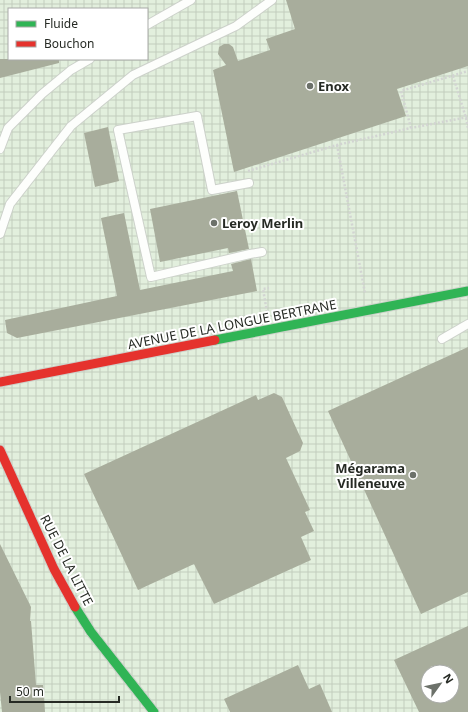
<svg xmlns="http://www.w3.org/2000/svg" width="468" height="712" font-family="'Noto Sans',sans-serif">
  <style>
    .industrial { fill: url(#industrial-grid); fill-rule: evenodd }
    .building { fill: #a8ad9c; fill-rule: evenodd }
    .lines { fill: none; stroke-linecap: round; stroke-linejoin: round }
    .lane-casing { stroke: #ccd1ca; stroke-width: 10 }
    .fast-casing { stroke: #ccd1ca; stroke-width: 11 }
    .jam-casing { stroke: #ccd1ca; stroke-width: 11 }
    .path { stroke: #d2d4d2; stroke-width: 2.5; stroke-dasharray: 2 2; stroke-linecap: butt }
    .lane { stroke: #fdfefc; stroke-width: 8 }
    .fast { stroke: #30b455; stroke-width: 9 }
    .jam { stroke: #e5322d; stroke-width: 9 }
    .poi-dot { fill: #6c716a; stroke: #fff; stroke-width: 1.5 }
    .labels { text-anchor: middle; stroke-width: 4; stroke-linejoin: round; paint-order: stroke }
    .poi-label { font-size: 13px; font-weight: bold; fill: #262a24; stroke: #fff; text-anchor: start }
    .street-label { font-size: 13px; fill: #262a24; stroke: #fff }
  </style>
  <defs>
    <pattern id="industrial-grid" width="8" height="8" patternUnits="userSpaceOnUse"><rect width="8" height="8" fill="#e2efdd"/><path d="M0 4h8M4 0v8" fill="none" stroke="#c2cdbe"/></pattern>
  </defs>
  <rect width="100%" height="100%" fill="#eff6ec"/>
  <path class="industrial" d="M0 0H468V712H0ZM9 9H147V59H9ZM428 672H452V696H428Z"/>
  <g class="building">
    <path d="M286 0H468V66L397 89 406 116 234 172 213 70 226 65 218 54 219 47 224 44H229L233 47 238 61 270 50 266 39 295 29Z"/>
    <path d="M0 59H59V63L0 78Z"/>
    <path d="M108 127 119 181 95 187 84 133Z"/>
    <path d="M237 191 249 249 229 253 228 248 160 262 150 209Z"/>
    <path d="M124 213 140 290 233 271 231 264 251 259 257 291 17 338 7 333 5 320 117 296 101 218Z"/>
    <path d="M468 347V592L421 614 328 411Z"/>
    <path d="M274 393 282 397 303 443 300 451 286 458 310 510 305 512 314 531 301 537 311 560 214 604 194 564 138 590 84 474 256 395 258 400Z"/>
    <path d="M0 544 31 607 30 621H31L36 685H43L45 712H2L0 692Z"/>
    <path d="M468 626V712H419L394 660ZM428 672H452V696H428Z"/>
    <path d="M298 665 309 689 320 684 332 712H230L224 699Z"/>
  </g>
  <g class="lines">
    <g class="lane-casing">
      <g id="lane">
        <path d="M147 25 191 0"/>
        <path d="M0 149 8 128 42 94 71 70 90 59"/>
        <path d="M249 183 212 190 197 116 118 130 151 277 250 254 262 252"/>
        <path d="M0 234 10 204 71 126 133 75 236 26 272 0"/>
        <path d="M442 339 468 324"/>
      </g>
    </g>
    <g class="fast-casing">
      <g id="fast">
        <path d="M215 340 468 291"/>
        <path d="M75 607 91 632 154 712"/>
      </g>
    </g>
    <g class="jam-casing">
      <g id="jam">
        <path d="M0 382 215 340"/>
        <path d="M0 450 54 569 75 607"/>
      </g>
    </g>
    <g class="path">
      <path d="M453 76 466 118 468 128"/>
      <path d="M411 128 401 91 468 71"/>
      <path d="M337 145 365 293"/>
      <path d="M248 171 337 145 411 128 468 117"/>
      <path d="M267 312 263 289 269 288"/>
    </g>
    <use href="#lane" class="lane"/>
    <use href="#fast" class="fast"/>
    <use href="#jam" class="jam"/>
  </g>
  <g class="poi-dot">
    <circle cx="310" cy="86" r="4"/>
    <circle cx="214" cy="223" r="4"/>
    <circle cx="413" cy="475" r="4"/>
  </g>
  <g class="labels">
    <g class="poi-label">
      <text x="318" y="91">Enox</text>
      <text x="222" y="228">Leroy Merlin</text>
      <text x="405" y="473" text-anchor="end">Mégarama<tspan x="405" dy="15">Villeneuve</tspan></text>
    </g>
    <g class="street-label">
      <text transform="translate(232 324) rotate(-11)" y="5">AVENUE DE LA LONGUE BERTRANE</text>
      <text transform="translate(67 560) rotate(63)" y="5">RUE DE LA LITTE</text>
    </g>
  </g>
  <rect x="8" y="8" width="140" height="52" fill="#ffffff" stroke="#a8aaa7"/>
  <rect x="16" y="21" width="20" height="6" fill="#30b455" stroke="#a8aaa7"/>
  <text x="44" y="28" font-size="12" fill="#262a24">Fluide</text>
  <rect x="16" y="41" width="20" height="6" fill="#e5322d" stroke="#a8aaa7"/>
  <text x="44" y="48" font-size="12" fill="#262a24">Bouchon</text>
  <g transform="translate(440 684) rotate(57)"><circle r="19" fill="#ffffff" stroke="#a8aaa7"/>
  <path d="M0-3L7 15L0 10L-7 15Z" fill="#6c716a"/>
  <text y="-6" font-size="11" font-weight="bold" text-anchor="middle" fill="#262a24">N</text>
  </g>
  <path d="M10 696v6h109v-6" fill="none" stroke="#262a24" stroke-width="2"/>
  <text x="16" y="696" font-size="12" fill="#262a24" stroke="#ffffff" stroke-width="3" paint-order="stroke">50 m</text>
</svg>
